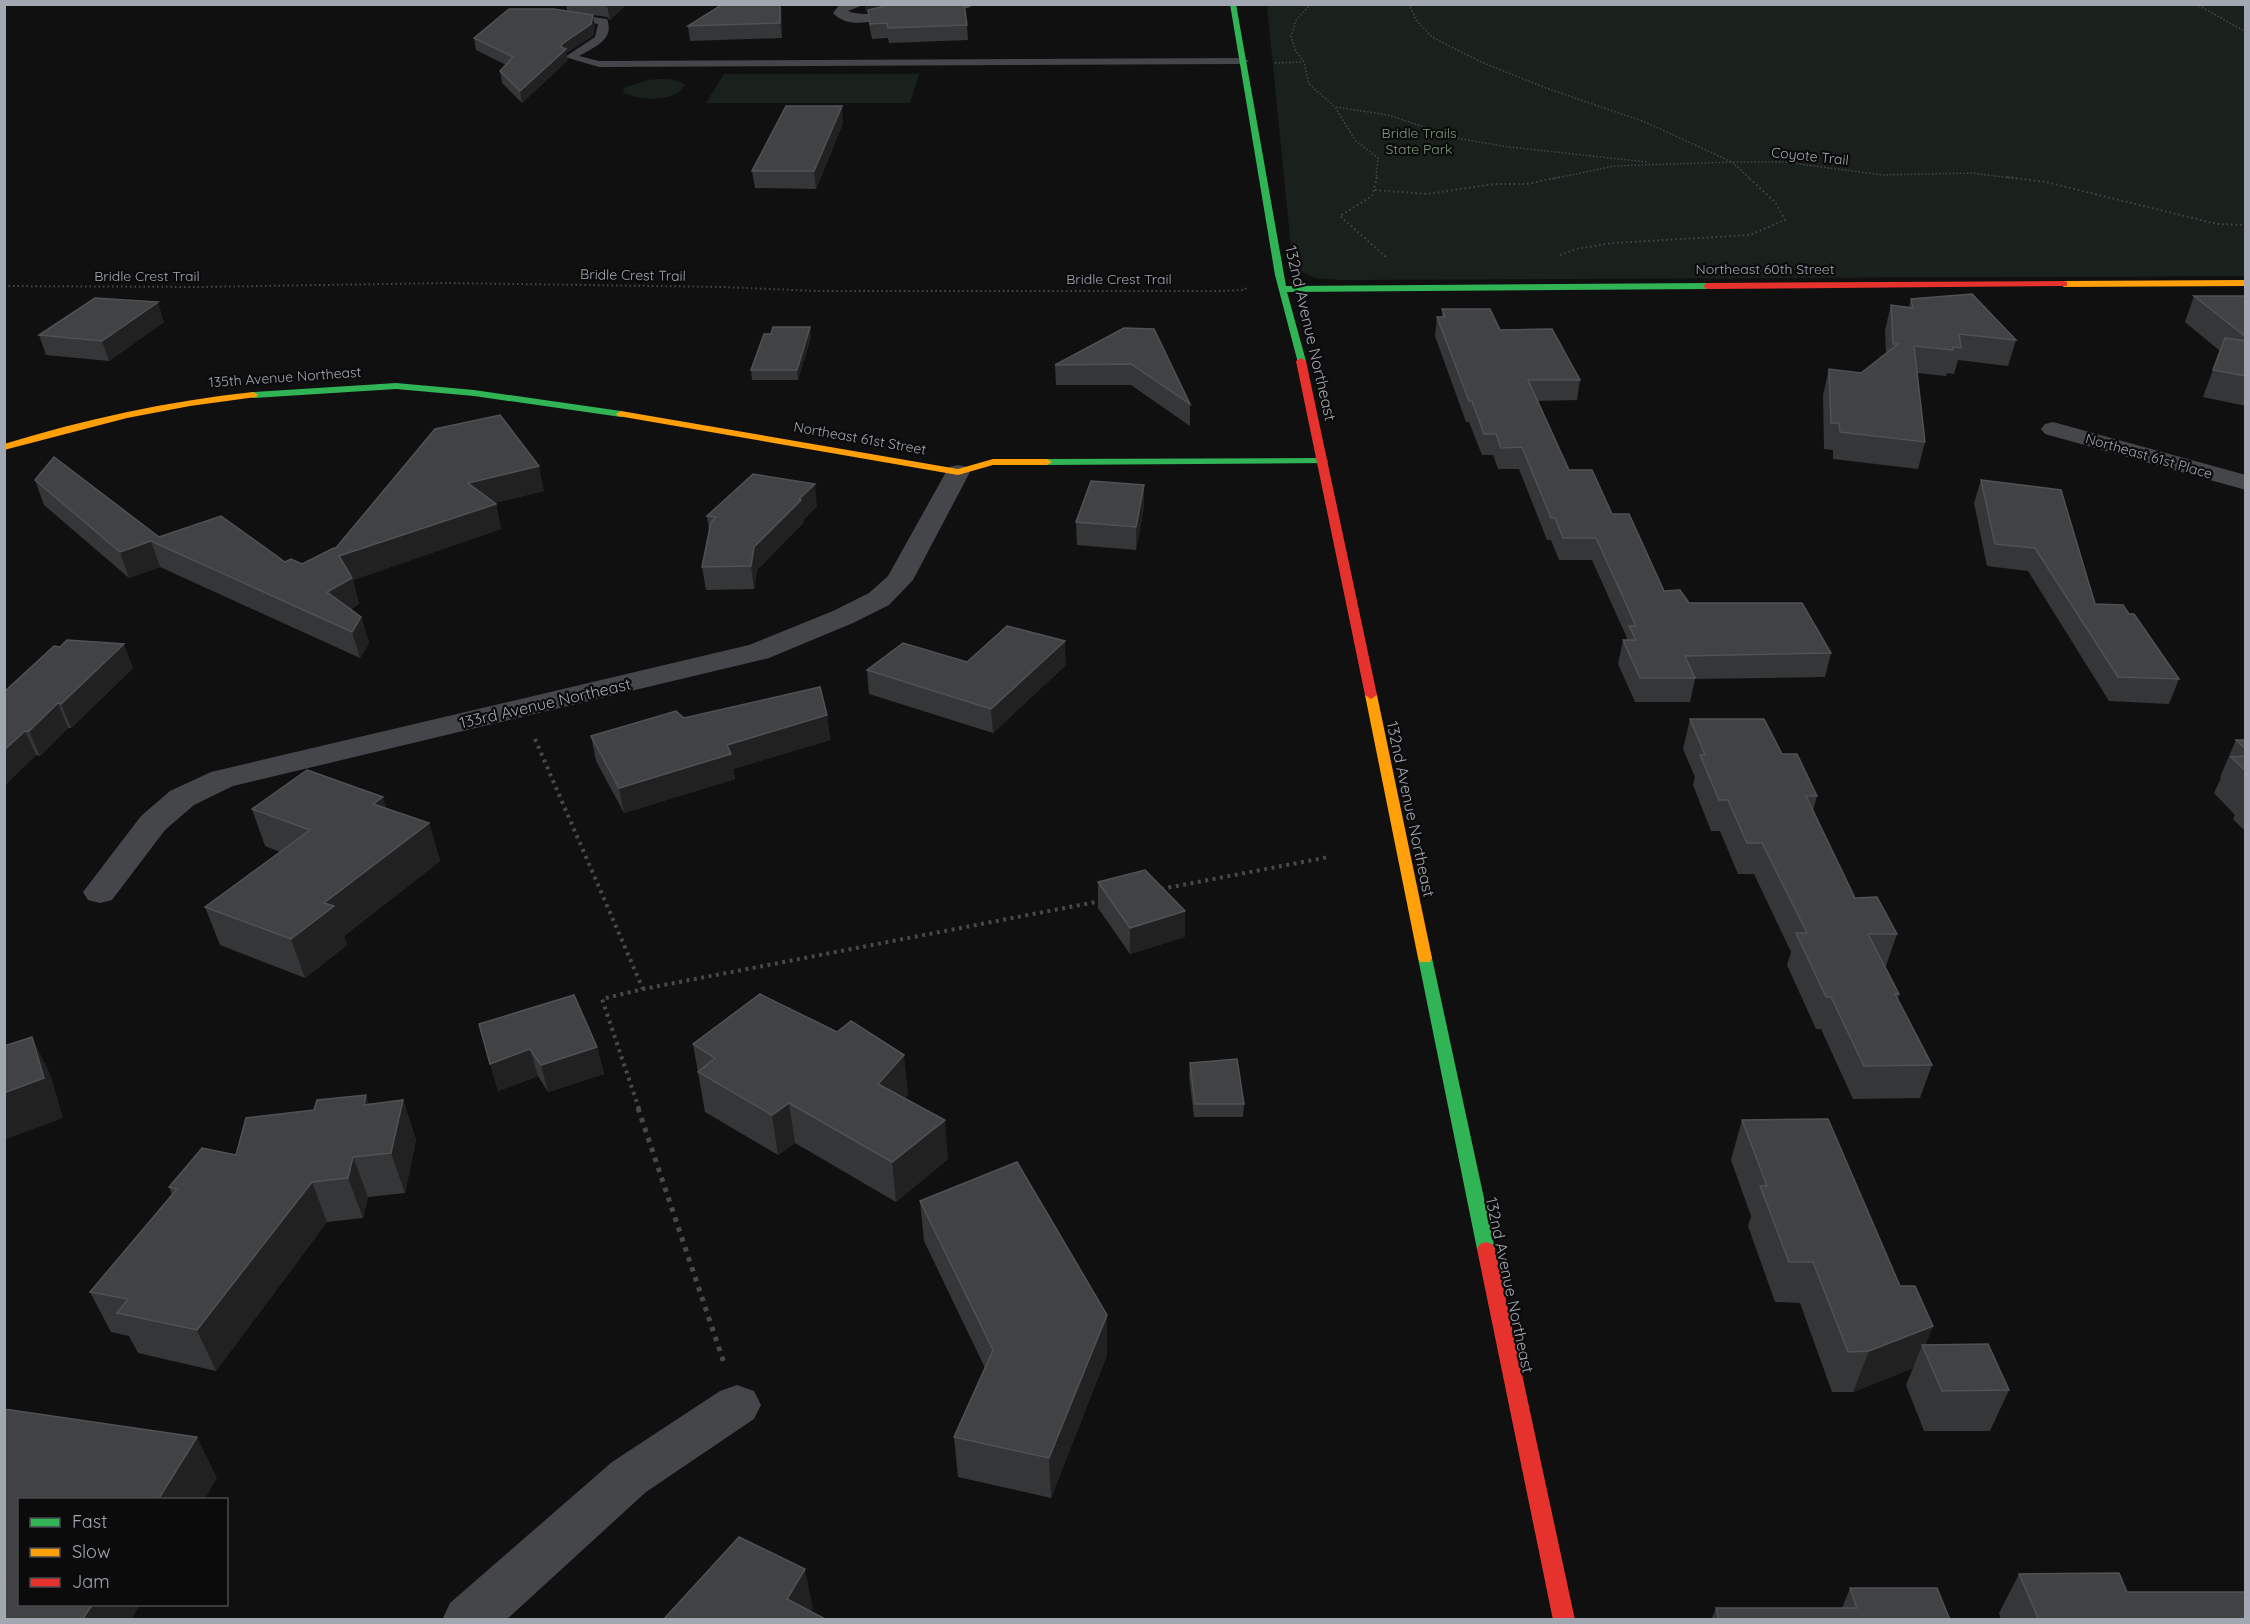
<svg xmlns="http://www.w3.org/2000/svg" width="2250" height="1624" font-family="Quicksand,sans-serif">
  <style>
    .green { fill: #1a201b }
    .lines { fill: none; stroke-linecap: round; stroke-linejoin: round }
    .path-far3 { stroke: #46484b; stroke-width: 1.5; stroke-dasharray: 1.5 2; stroke-linecap: butt }
    .path-far2 { stroke: #46484b; stroke-width: 2; stroke-dasharray: 1.5 3; stroke-linecap: butt }
    .path-far1 { stroke: #46484b; stroke-width: 4; stroke-dasharray: 3 4.5; stroke-linecap: butt }
    .path { stroke: #46484b; stroke-width: 5; stroke-dasharray: 4.5 6; stroke-linecap: butt }
    .lane { fill: #454649; fill-rule: evenodd }
    .street { fill: #454649; fill-rule: evenodd }
    .fast { fill: #30b455; fill-rule: evenodd }
    .slow { fill: #ff9f0a; fill-rule: evenodd }
    .jam { fill: #e5322d; fill-rule: evenodd }
    .wall { fill: #343637 }
    .shaded-wall { fill: #212122 }
    .building { fill: #404244; stroke: #4f5255; stroke-width: 1.5 }
    .labels { text-anchor: middle; stroke-width: 4.5; stroke-linejoin: round; paint-order: stroke }
    .far-park-label { font-size: 14px; fill: #7c9b7a; stroke: #0b0b0c }
    .far-street-label { font-size: 14px; fill: #a2a8b1; stroke: #0b0b0c }
    .street-label { font-size: 16px; fill: #a2a8b1; stroke: #0b0b0c }
  </style>
  <rect width="100%" height="100%" fill="#101011"/>
  <g class="green">
    <path d="M1267 5H2245V276L1341 280 1315 278 1293 268Z"/>
    <path d="M724 74H919L910 103H706Z"/>
    <path d="M648 80C660 79 675 77 685 85 676 103 638 101 623 92L624 88Z"/>
  </g>
  <g class="lines">
    <g class="path-far3">
      <path d="M1311 4 1296 20 1291 37 1296 51 1304 62 1309 84 1335 107 1355 140 1378 158 1376 179"/>
      <path d="M1409 4 1416 20 1432 37 1481 62 1546 88 1645 122 1732 162H1784L1883 175 1971 173 2019 179"/>
      <path d="M2196 4 2246 32"/>
      <path d="M1275 63 1303 62"/>
      <path d="M1336 107 1388 115 1461 139 1509 147 1647 162"/>
      <path d="M1552 179 1614 166 1732 162 1750 179"/>
    </g>
    <g class="path-far2">
      <path d="M1377 177 1372 196 1340 216 1386 257"/>
      <path d="M2007 177 2046 182 2217 224 2246 225"/>
      <path d="M1375 190 1427 194 1494 184H1527L1559 177"/>
      <path d="M1560 255 1576 249 1613 243 1750 235 1785 220 1775 202 1748 177"/>
      <path d="M4 286 199 287 446 283 724 287 816 291H1221L1245 290 1246 287"/>
    </g>
    <g class="path-far1">
      <path d="M535 739 643 989"/>
      <path d="M1161 889 1329 857"/>
      <path d="M639 1109 602 999 643 989 1101 901"/>
    </g>
    <path class="path" d="M638 1108 724 1363"/>
    <path class="lane" d="M563 13 607 19C615 40 594 47 579 56L599 61 1243 58 1249 61 1243 64 599 67 565 57 595 37 598 24 559 18 558 16Z"/>
    <g class="street">
      <path d="M840 4H866L848 11C871 20 894 6 918 5 936 3 956 4 975 4L968 8C946 10 923 11 901 15 881 18 851 32 833 13Z"/>
      <path d="M2053 422 2246 475V490L2045 434 2041 429 2045 424Z"/>
      <path d="M958 465 967 467 970 472 913 580 889 605 853 623 769 658 233 786 194 805 165 830 112 900 100 903 88 900 83 892 141 816 170 791 211 772 749 645 833 611 869 593 888 576 946 472 949 467Z"/>
      <path d="M737 1385 754 1391 761 1405 754 1419 646 1492 506 1620H442L450 1603 612 1462 720 1391Z"/>
    </g>
    <g class="fast">
      <path d="M1230 4H1236L1286 286 1707 283 1711 286 1707 289 1287 292 1306 361 1298 363 1275 275Z"/>
      <path d="M396 383 474 390 621 411 626 414 621 417 474 396 396 389 253 398 248 395 253 392Z"/>
      <path d="M1323 458 1328 461 1327 463 1047 465 1042 462 1047 459Z"/>
      <path d="M1425 953 1430 954 1432 958 1495 1249 1492 1254 1486 1256 1480 1254 1477 1249 1418 958 1420 954Z"/>
    </g>
    <g class="slow">
      <path d="M2246 280V286L2064 287 2060 284 2064 281Z"/>
      <path d="M253 392 258 395 256 397 190 406 127 418 4 450V444C86 419 168 401 253 392Z"/>
      <path d="M621 411 958 469 993 459H1047L1052 462 1047 465H993L958 475 618 416 616 414Z"/>
      <path d="M1371 691 1377 695 1432 958 1430 962H1420L1418 958 1365 695Z"/>
    </g>
    <g class="jam">
      <path d="M2064 281 2067 282V286L1707 289 1703 286 1707 283Z"/>
      <path d="M1301 358 1306 361 1377 695 1371 699 1365 695 1296 361Z"/>
      <path d="M1486 1242 1492 1244 1495 1249 1575 1620H1553L1477 1249 1480 1244Z"/>
    </g>
  </g>
  <g class="wall">
    <path d="M566 4H627L610 20 607 17 593 15 595 26 593 36 566 53 568 60 522 103 502 83 500 71 506 65 476 50 474 38 567 11Z"/>
    <path d="M723 4H781L782 38 690 41 688 26Z"/>
    <path d="M865 4H964L967 25 968 40 889 43 888 38 872 39 869 24 868 11 866 12Z"/>
    <path d="M843 123 816 189 755 188 752 171Z"/>
    <path d="M2194 296H2246V406L2203 397 2220 351 2185 322Z"/>
    <path d="M1911 299 2016 340 2008 366 1958 360 1954 374 1947 373 1946 376 1917 373 1925 442 1918 469 1833 459V450L1824 449 1823 395 1829 369 1861 373 1886 353 1885 330 1891 305 1909 307Z"/>
    <path d="M1442 309 1500 330 1580 380 1577 400 1537 401 1569 470 1612 514 1664 591 1689 603 1831 653 1825 677 1695 679 1690 702H1635L1618 664 1623 640H1626L1627 638 1592 560H1559L1551 540H1547L1519 469H1498L1493 455H1482L1469 422H1466L1435 336 1437 317H1442Z"/>
    <path d="M164 322 109 361 46 355 39 335Z"/>
    <path d="M1124 328 1190 404V426L1131 385H1056L1055 365Z"/>
    <path d="M811 337 798 380H752L751 370Z"/>
    <path d="M435 429 544 491 494 503 496 504 501 529 353 580 359 604 351 609 361 617 369 643 360 658 160 567 129 578 44 505 35 480 159 537 285 562 302 564 335 549Z"/>
    <path d="M1981 480 2095 604 2179 679 2169 704 2109 701 2028 571 1987 566 1974 503Z"/>
    <path d="M817 506 803 520 804 522 757 570 754 589 706 590 702 567 709 531 707 516Z"/>
    <path d="M1144 507 1136 550 1077 545 1076 522Z"/>
    <path d="M967 662 1066 665 993 733 869 694 867 670Z"/>
    <path d="M133 668 71 728H68L40 756 36 755 6 784H4V692Z"/>
    <path d="M827 715 830 740 733 769 735 779 624 813 596 761 591 736 684 718Z"/>
    <path d="M1690 719 1782 754 1817 796 1813 811 1855 898 1897 934 1886 966H1885L1899 994 1898 999 1932 1065 1920 1098 1853 1099 1821 1029H1816L1787 965 1791 952 1754 874H1738L1720 831H1711L1693 785 1695 777 1683 749Z"/>
    <path d="M2236 740H2246V832L2233 819 2235 815 2214 793 2221 778 2220 777Z"/>
    <path d="M252 809H387L429 823 440 861 344 936 347 945 305 978 220 945 205 907 280 852 265 846Z"/>
    <path d="M1098 882 1185 911V937L1130 954 1098 908Z"/>
    <path d="M479 1024 597 1047 604 1074 548 1092 538 1076 498 1091Z"/>
    <path d="M693 1044 908 1094 905 1098 948 1159 896 1202 795 1143 778 1155 705 1112Z"/>
    <path d="M1190 1063 1244 1104 1243 1117H1194L1189 1076Z"/>
    <path d="M403 1100 416 1140 405 1193 368 1197 363 1218 327 1222 216 1371 138 1353 129 1336 111 1332 90 1292 172 1195 169 1187 236 1155 369 1104Z"/>
    <path d="M1742 1120 1900 1286 1933 1326 1925 1345 2009 1390 1990 1431H1924L1906 1385 1913 1368 1853 1392H1832L1800 1303 1775 1302 1748 1226 1751 1216 1731 1160Z"/>
    <path d="M920 1201 1107 1355 1051 1498 958 1477 954 1437 985 1368 924 1241Z"/>
    <path d="M2019 1574 2127 1592 2246 1620H2001L1999 1613Z"/>
    <path d="M1850 1588 1950 1620H1711L1716 1608H1842Z"/>
  </g>
  <g class="shaded-wall">
    <path d="M609 4H627L610 20 607 6Z"/>
    <path d="M780 4H781L782 38 780 23Z"/>
    <path d="M866 4H904L866 12Z"/>
    <path d="M593 15 595 26 593 36 566 53 568 60 522 103 520 91 561 47 562 44Z"/>
    <path d="M842 106 843 123 816 189 814 171Z"/>
    <path d="M158 302 164 322 109 361 102 341Z"/>
    <path d="M810 327 811 337 798 380 797 370Z"/>
    <path d="M539 466 544 491 474 508 468 483Z"/>
    <path d="M815 484 817 506 803 520 804 522 757 570 754 589 751 566 754 547 799 499Z"/>
    <path d="M1144 485V507L1136 550V527Z"/>
    <path d="M496 504 501 529 353 580 359 604 334 618 327 592 339 556Z"/>
    <path d="M151 541 160 567 129 578 120 552Z"/>
    <path d="M361 617 369 643 360 658 352 632Z"/>
    <path d="M1065 641 1066 665 993 733 991 709Z"/>
    <path d="M124 644 133 668 71 728 61 704Z"/>
    <path d="M58 703 68 728 40 756 29 731Z"/>
    <path d="M827 715 830 740 733 769 735 779 624 813 619 788 727 745Z"/>
    <path d="M25 731 36 755 6 784 4 782V750Z"/>
    <path d="M383 797 394 834 373 804Z"/>
    <path d="M429 823 440 861 344 936 347 945 305 978 291 939 324 903Z"/>
    <path d="M1185 911V937L1130 954V928Z"/>
    <path d="M32 1037 51 1076 63 1118 4 1140V1093Z"/>
    <path d="M597 1047 604 1074 548 1092 541 1065Z"/>
    <path d="M530 1049 538 1076 498 1091 490 1064Z"/>
    <path d="M904 1055 908 1094 882 1123 878 1084Z"/>
    <path d="M366 1095 380 1135 364 1105Z"/>
    <path d="M403 1100 416 1140 405 1193 391 1153Z"/>
    <path d="M789 1103 795 1143 778 1155 772 1115Z"/>
    <path d="M945 1120 948 1159 896 1202 892 1162Z"/>
    <path d="M353 1157 368 1197 363 1218 348 1178Z"/>
    <path d="M312 1182 327 1222 216 1371 197 1330Z"/>
    <path d="M1107 1315V1355L1051 1498 1049 1458Z"/>
    <path d="M1933 1326 1924 1349 1922 1345 1913 1368 1853 1392 1869 1351Z"/>
    <path d="M197 1437 217 1478 204 1500H158Z"/>
    <path d="M805 1569 813 1609 806 1620 787 1599Z"/>
    <path d="M92 1605H140L131 1620H82Z"/>
  </g>
  <g class="building">
    <path d="M723 4H780V23L688 26Z"/>
    <path d="M894 4H964L967 25 888 28 887 23 870 24 868 10Z"/>
    <path d="M509 9H554L593 15 591 24 562 44 561 47 566 49 520 91 500 71 513 57 474 38Z"/>
    <path d="M786 106H842L814 171H752Z"/>
    <path d="M1972 294 2016 340 1959 334 1961 348 1953 347V350L1914 346 1925 442 1840 432 1839 423H1831L1829 369 1861 373 1898 344H1893L1891 305 1913 308 1911 299Z"/>
    <path d="M2194 296H2246V337Z"/>
    <path d="M95 298 158 302 102 341 39 335Z"/>
    <path d="M1442 309H1490L1500 330 1552 329 1580 380H1528L1569 470H1592L1612 514H1629L1664 591 1680 590 1689 603H1802L1831 653 1685 656 1695 678H1640L1623 640H1636L1629 626H1636L1596 538H1563L1555 518H1551L1522 447 1501 448 1496 434H1484L1472 401H1469L1437 317H1445Z"/>
    <path d="M773 327H810L797 370H751L764 334H771Z"/>
    <path d="M1124 328 1154 329 1190 404 1131 364 1055 365Z"/>
    <path d="M2225 338 2246 341V376L2213 370Z"/>
    <path d="M500 415 539 466 468 483 496 504 339 556 352 578 327 592 361 617 352 632 151 541 120 552 35 480 54 457 159 537 221 516 285 562 291 559 302 564 334 548 335 549 435 429Z"/>
    <path d="M753 474 815 484 799 499 801 500 754 547 751 566 702 567 711 522 716 517 707 516Z"/>
    <path d="M1981 480 2061 490 2095 604 2123 605 2129 614H2134L2179 679 2118 677 2035 548 1995 544Z"/>
    <path d="M1091 481 1144 485 1136 527 1076 522Z"/>
    <path d="M1007 626 1065 641 991 709 867 670 903 643 967 662Z"/>
    <path d="M67 640 124 644 61 704 58 703 29 731H25L4 750V692L54 646 60 647Z"/>
    <path d="M820 687 827 715 727 745 731 754 619 788 591 736 676 711 684 718Z"/>
    <path d="M1690 719H1764L1782 754H1797L1817 796H1806L1855 898 1877 897 1897 934H1868L1899 994H1895L1932 1065 1864 1066 1831 997H1826L1796 933H1807L1762 843H1747L1728 800H1719L1700 755H1705Z"/>
    <path d="M2236 740H2246V749Z"/>
    <path d="M2246 756V771L2231 757Z"/>
    <path d="M307 770 383 797 373 804 429 823 324 903 334 906 291 939 205 907 310 830 252 809Z"/>
    <path d="M1145 870 1185 911 1130 928 1098 882Z"/>
    <path d="M760 994 837 1032 851 1021 904 1055 878 1084 945 1120 892 1162 789 1103 772 1115 698 1072 715 1058 693 1044Z"/>
    <path d="M574 995 597 1047 541 1065 530 1049 490 1064 479 1024Z"/>
    <path d="M32 1037 44 1078 4 1093V1046Z"/>
    <path d="M1237 1059 1244 1104H1195L1190 1063Z"/>
    <path d="M366 1095 364 1105 403 1100 391 1153 353 1157 348 1178 312 1182 197 1330 117 1313 128 1299 90 1292 177 1189 169 1187 202 1148 236 1155 246 1118 314 1110 317 1100Z"/>
    <path d="M1828 1119 1900 1286H1915L1933 1326 1869 1351 1848 1352 1813 1262H1789L1760 1186H1767L1742 1120Z"/>
    <path d="M1017 1162 1107 1315 1049 1458 954 1437 993 1350 920 1201Z"/>
    <path d="M1988 1344 2009 1390 1942 1391 1922 1345Z"/>
    <path d="M4 1409 197 1437 158 1500H20V1605H92L82 1620H4Z"/>
    <path d="M739 1537 805 1569 787 1599 827 1620H663Z"/>
    <path d="M2119 1573 2127 1592H2246V1620H2039L2019 1574Z"/>
    <path d="M1850 1588H1937L1950 1620H1719L1716 1608H1857Z"/>
  </g>
  <g class="labels">
    <g class="far-park-label">
      <text x="1419" y="138">Bridle Trails<tspan x="1419" dy="16">State Park</tspan></text>
    </g>
    <g class="far-street-label">
      <text transform="translate(1810 156) rotate(6)" y="5">Coyote Trail</text>
      <text x="1765" y="274">Northeast 60th Street</text>
      <text transform="translate(633 275) rotate(1)" y="5">Bridle Crest Trail</text>
      <text x="147" y="281">Bridle Crest Trail</text>
      <text x="1119" y="284">Bridle Crest Trail</text>
      <text transform="translate(285 377) rotate(-4)" y="5">135th Avenue Northeast</text>
      <text transform="translate(860 438) rotate(10)" y="5">Northeast 61st Street</text>
      <text transform="translate(2149 456) rotate(16)" y="5">Northeast 61st Place</text>
    </g>
    <g class="street-label">
      <text transform="translate(1311 333) rotate(77)" y="6">132nd Avenue Northeast</text>
      <text transform="translate(545 703) rotate(-13)" y="6">133rd Avenue Northeast</text>
      <text transform="translate(1411 809) rotate(78)" y="6">132nd Avenue Northeast</text>
      <text transform="translate(1510 1285) rotate(78)" y="6">132nd Avenue Northeast</text>
    </g>
  </g>
  <rect width="2250" height="1624" fill="none" stroke="#a2a8b1" stroke-width="12"/>
  <rect x="18" y="1498" width="210" height="108" fill="#0b0b0c" stroke="#474a4e" stroke-width="1.5"/>
  <rect x="30" y="1518" width="30" height="9" fill="#30b455" stroke="#474a4e" stroke-width="1.5"/>
  <text x="72" y="1528" font-size="18" fill="#a2a8b1">Fast</text>
  <rect x="30" y="1548" width="30" height="9" fill="#ff9f0a" stroke="#474a4e" stroke-width="1.5"/>
  <text x="72" y="1558" font-size="18" fill="#a2a8b1">Slow</text>
  <rect x="30" y="1578" width="30" height="9" fill="#e5322d" stroke="#474a4e" stroke-width="1.5"/>
  <text x="72" y="1588" font-size="18" fill="#a2a8b1">Jam</text>
</svg>
